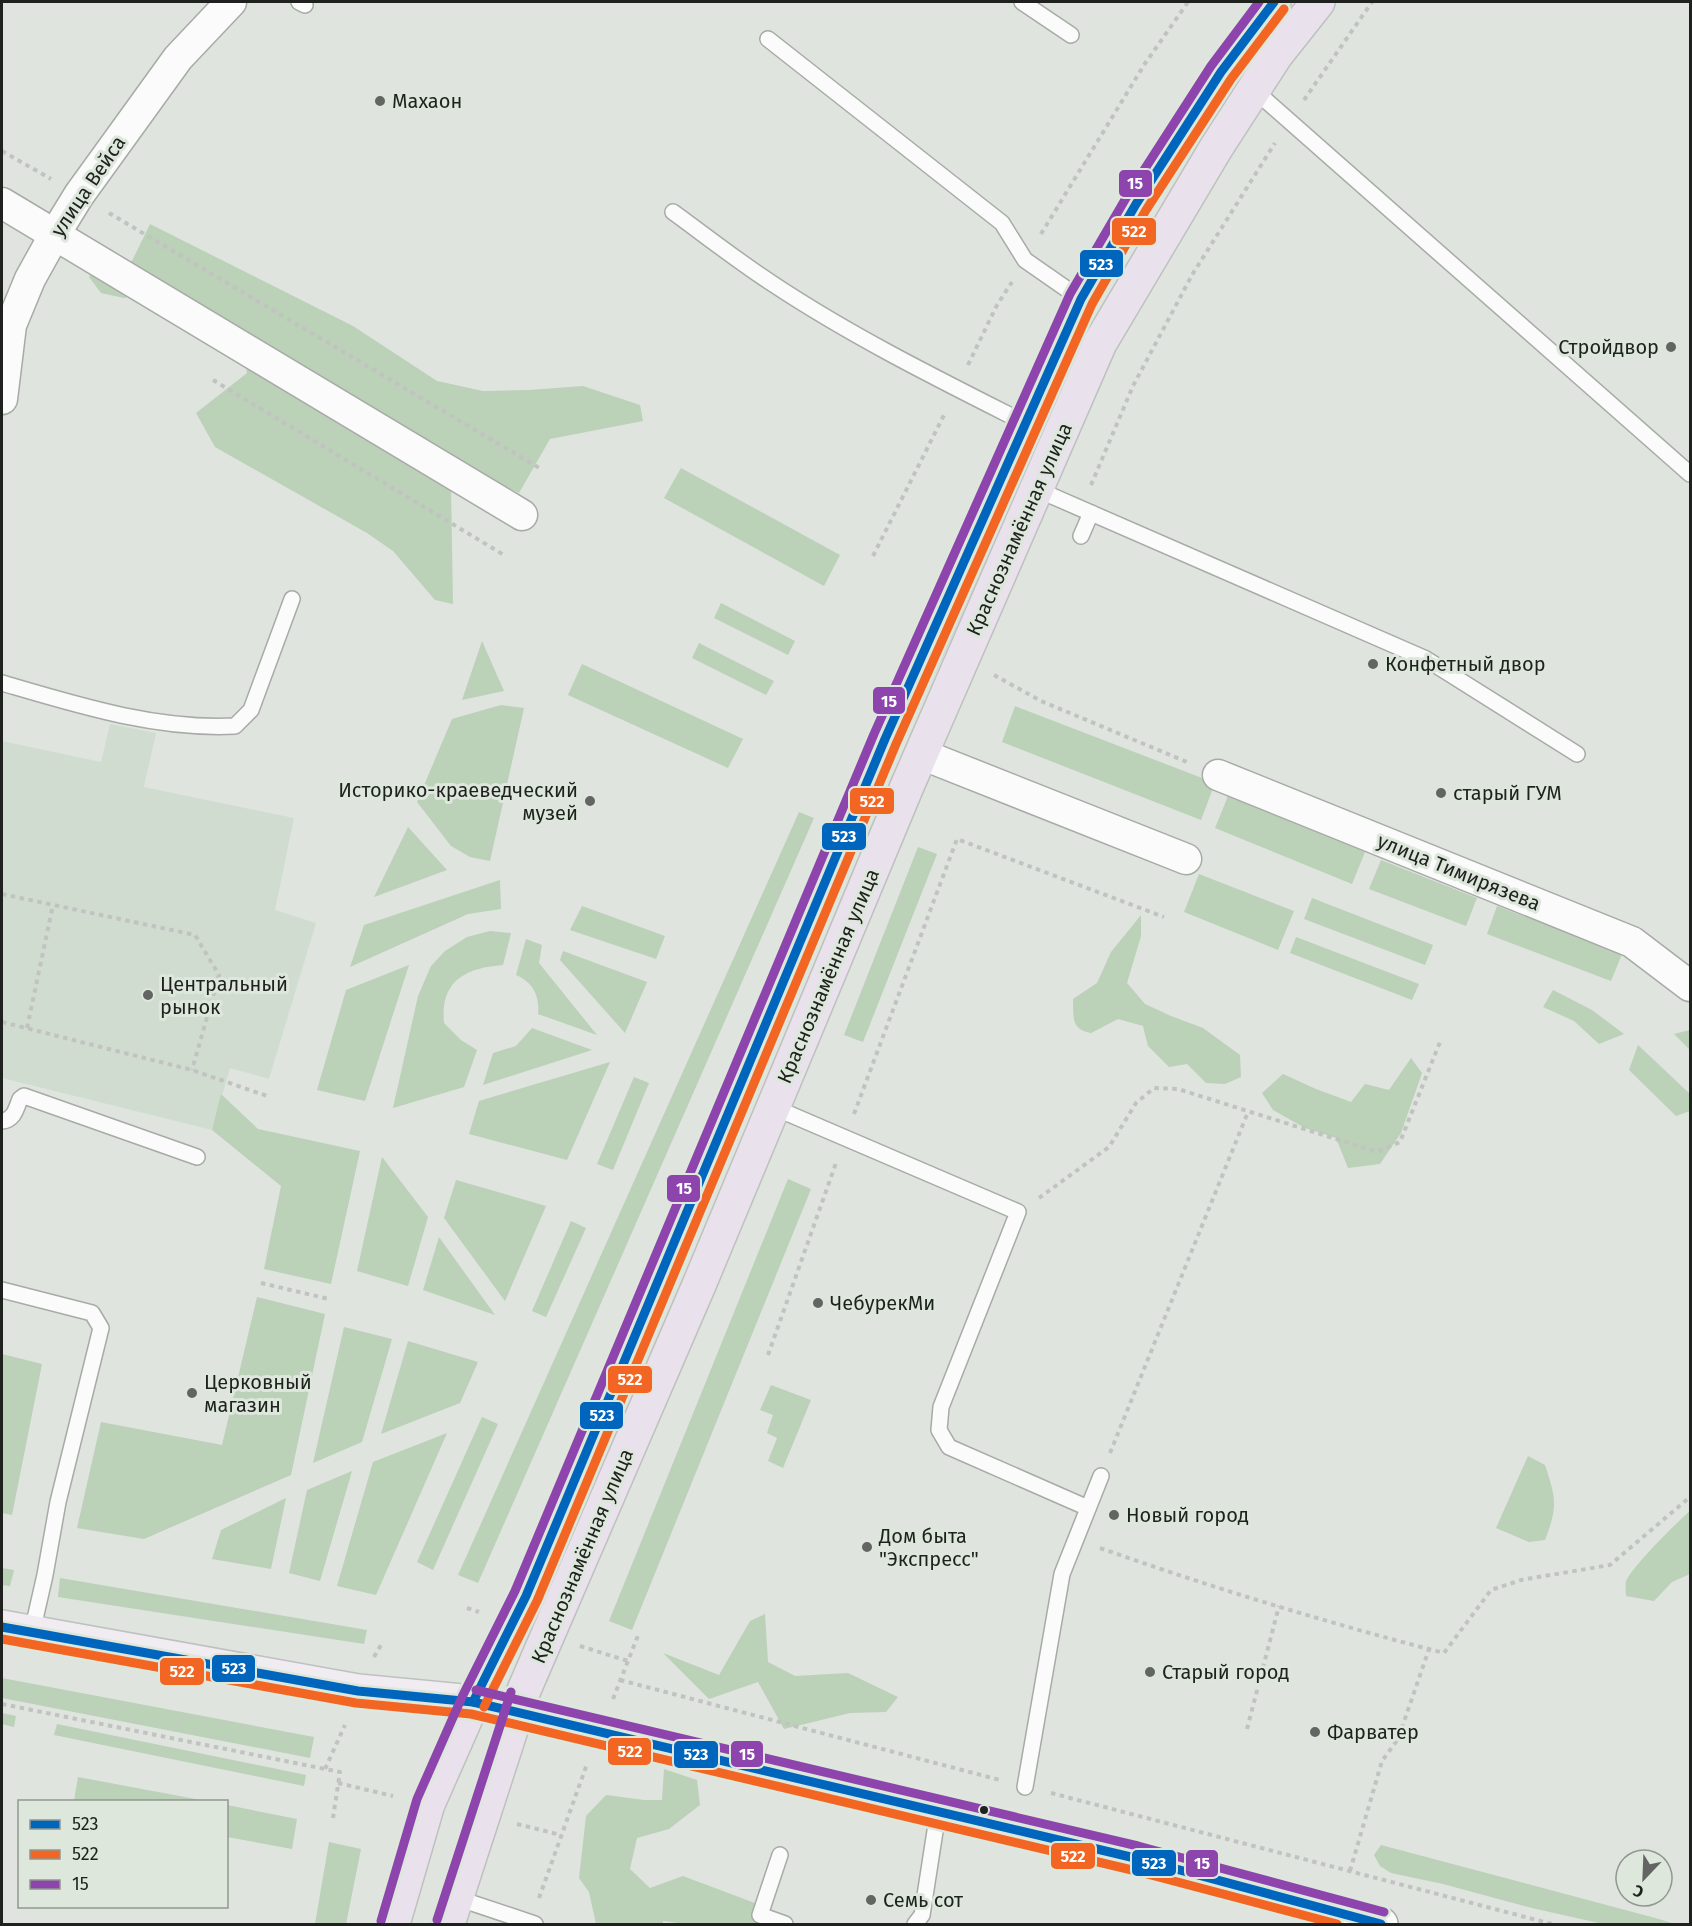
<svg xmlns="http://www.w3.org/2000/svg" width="1692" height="1926" font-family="'Fira Sans',sans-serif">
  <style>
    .built { fill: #d1dcd0 }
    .green { fill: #bbd1b8 }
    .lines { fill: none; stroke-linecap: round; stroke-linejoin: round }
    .lane-casing { stroke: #a7aba6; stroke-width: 18 }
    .street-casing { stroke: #a7aba6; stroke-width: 33 }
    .secondary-casing { stroke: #a7aba6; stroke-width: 36 }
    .primary-casing { stroke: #bec1be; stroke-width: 36 }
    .highway-casing { stroke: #bec1be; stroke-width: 36 }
    .path { stroke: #c1c3c0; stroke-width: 4; stroke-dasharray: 4.5 4.5; stroke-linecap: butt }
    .lane { stroke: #fafbfa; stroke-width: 15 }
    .street { stroke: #fafbfa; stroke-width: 30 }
    .secondary { stroke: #fafbfa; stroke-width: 33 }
    .primary { stroke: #f0ecf2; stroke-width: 33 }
    .highway { stroke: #e9e1ec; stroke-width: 33 }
    .bus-1-casing { stroke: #dde7dc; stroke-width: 14 }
    .bus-2-casing { stroke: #dde7dc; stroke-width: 14 }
    .bus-3-casing { stroke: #dde7dc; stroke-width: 14 }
    .bus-1 { stroke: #0065bd; stroke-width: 9 }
    .bus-2 { stroke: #f26522; stroke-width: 9 }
    .bus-3 { stroke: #8e44ad; stroke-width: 9 }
    .poi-dot { fill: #626561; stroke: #dde7dc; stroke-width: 2 }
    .bus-dot { fill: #1e211d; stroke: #dde7dc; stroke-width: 2 }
    .labels { text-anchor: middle; stroke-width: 6; stroke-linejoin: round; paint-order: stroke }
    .poi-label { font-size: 20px; fill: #1e211d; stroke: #dde7dc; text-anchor: start }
    .street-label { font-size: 20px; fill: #1e211d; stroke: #dde7dc }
    .line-badge { stroke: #dde7dc; stroke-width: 2 }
    .badge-label { font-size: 16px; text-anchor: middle; font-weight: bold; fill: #fff }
  </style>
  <rect width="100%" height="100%" fill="#dfe4df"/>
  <path class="built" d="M110 724 156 733 144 787 294 818 275 910 316 923 269 1079 230 1068 212 1130 2 1078V741L101 762Z"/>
  <g class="green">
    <path d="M150 224 353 326 437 381 483 391 529 390 583 386 640 405 643 421 550 439 519 493 462 465 451 487 453 604 435 600 393 551 367 533 215 447 196 413 247 373 240 328 215 315 138 295 124 298 101 293 89 277 93 269 132 261Z"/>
    <path d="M681 468 840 555 824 586 664 498Z"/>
    <path d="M721 603 795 641 788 655 714 618Z"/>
    <path d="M482 641 504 691 462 700Z"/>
    <path d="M699 643 774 681 766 695 692 658Z"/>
    <path d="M582 664 743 739 728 768 568 695Z"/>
    <path d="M501 705 524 708 490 861 470 857 451 846 417 802 452 719Z"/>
    <path d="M1015 706 1215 783 1201 820 1002 742Z"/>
    <path d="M1228 796 1365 852 1352 884 1215 828Z"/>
    <path d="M799 812 814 818 478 1583 458 1575Z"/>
    <path d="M408 827 447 870 374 897Z"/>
    <path d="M918 847 937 854 863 1042 844 1035Z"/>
    <path d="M1381 860 1477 898 1466 926 1369 889Z"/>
    <path d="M1199 874 1294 911 1278 950 1184 912Z"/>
    <path d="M500 880 501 909 468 914 350 967 364 925Z"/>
    <path d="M1312 898 1433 945 1425 965 1304 919Z"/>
    <path d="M582 906 665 936 656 959 570 930Z"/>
    <path d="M1497 906 1622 954 1611 981 1487 934Z"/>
    <path d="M1141 915V936L1127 983 1145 1004 1171 1016 1203 1028 1240 1055 1241 1077 1225 1084 1206 1083 1187 1064 1169 1067 1148 1046 1143 1026 1118 1019 1091 1033C1070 1029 1074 1017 1073 999L1097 983 1111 952Z"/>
    <path d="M490 931 511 933 503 965C465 968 440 981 444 1023L461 1040 477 1050 464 1087 393 1108 418 996 431 966 445 951 467 937Z"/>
    <path d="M1296 937 1419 984 1412 1000 1290 953Z"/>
    <path d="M526 939 542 945 539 963 597 1035 538 1014C540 996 533 982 516 975Z"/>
    <path d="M563 951 647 982 625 1033 560 960Z"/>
    <path d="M409 965 365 1101 317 1090 346 990Z"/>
    <path d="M1553 990 1592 1010 1624 1034 1599 1044 1574 1021 1543 1007Z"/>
    <path d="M532 1028 592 1050 483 1085 493 1053 516 1046Z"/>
    <path d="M1690 1030V1050L1674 1034Z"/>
    <path d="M1638 1045 1690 1094V1111L1676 1116 1629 1070Z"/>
    <path d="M1411 1058 1422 1073 1401 1133 1380 1164 1348 1168 1336 1138 1305 1128 1273 1110 1262 1093 1283 1074 1316 1089 1351 1102 1365 1084 1389 1090Z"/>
    <path d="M610 1062 567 1160 469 1134 479 1101Z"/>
    <path d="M634 1077 649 1083 613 1170 597 1164Z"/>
    <path d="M221 1094 258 1129 360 1151 331 1284 264 1269 281 1186 212 1130Z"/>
    <path d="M382 1157 428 1217 408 1286 357 1271Z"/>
    <path d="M788 1179 811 1189 632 1630 609 1621Z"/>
    <path d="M456 1180 546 1206 505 1301 444 1218Z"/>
    <path d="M571 1221 586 1228 546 1317 532 1311Z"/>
    <path d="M439 1237 495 1315 423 1290Z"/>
    <path d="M257 1297 325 1314 291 1475 144 1539 77 1528 101 1422 222 1445Z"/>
    <path d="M344 1327 392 1339 362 1442 313 1463Z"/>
    <path d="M408 1341 478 1362 460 1403 381 1434Z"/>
    <path d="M2 1354 42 1364 12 1515 2 1513Z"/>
    <path d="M771 1385 811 1400 783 1468 768 1461 777 1438 767 1433 773 1415 760 1410Z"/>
    <path d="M482 1417 498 1424 433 1570 417 1562Z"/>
    <path d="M447 1433 376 1595 337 1586 373 1462Z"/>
    <path d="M1528 1456 1545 1465C1556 1499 1558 1506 1545 1540L1529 1542 1496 1528Z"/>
    <path d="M352 1471 320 1581 289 1573 307 1490Z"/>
    <path d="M286 1498 271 1569 212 1559 221 1530Z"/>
    <path d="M1690 1511V1574L1672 1582 1654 1601 1626 1596C1626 1592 1625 1585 1626 1581 1633 1566 1676 1523 1690 1511Z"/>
    <path d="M2 1568 14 1570 10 1586 2 1585Z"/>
    <path d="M60 1578 367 1630 364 1644 58 1597Z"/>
    <path d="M765 1614 768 1662 795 1676 848 1673 898 1697 886 1712 850 1713 784 1729 758 1682 709 1699 663 1653 719 1675 750 1621Z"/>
    <path d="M2 1678 314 1737 310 1758 2 1698Z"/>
    <path d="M2 1713 16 1716 14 1727 2 1724Z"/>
    <path d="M57 1724 306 1775 304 1786 54 1735Z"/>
    <path d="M664 1769 697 1780 700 1805 669 1829 637 1838 630 1869 650 1888 683 1876 768 1908 787 1924H685L663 1921V1924H596L589 1892 579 1878 586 1816 606 1795 644 1800H662Z"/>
    <path d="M78 1777 206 1801H207H74Z"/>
    <path d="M227 1805 297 1819 292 1849 227 1837Z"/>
    <path d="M329 1842 361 1849 346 1924H315Z"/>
    <path d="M1381 1845 1659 1919 1675 1924H1603L1532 1908 1443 1884 1391 1873 1380 1866 1374 1855Z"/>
  </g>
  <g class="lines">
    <g class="lane-casing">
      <g id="lane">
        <path d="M299 2 305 5"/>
        <path d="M1022 2 1071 35"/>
        <path d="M768 39 1002 223 1025 260 1081 299"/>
        <path d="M1254 90 1690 474"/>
        <path d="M673 212C706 236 739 262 773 284 853 337 940 380 1025 423"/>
        <path d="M1036 489 1426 659 1577 754"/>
        <path d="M1081 536 1091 513"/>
        <path d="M2 683C77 705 156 730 235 726L251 710 292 599"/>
        <path d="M773 1107 1018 1212 941 1407 939 1430 949 1447 1088 1508"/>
        <path d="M2 1121C14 1120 16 1109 20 1099L24 1096 197 1157"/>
        <path d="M2 1290 92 1313 101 1328 58 1502 45 1575 32 1632"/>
        <path d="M1025 1787 1062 1574 1101 1476"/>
        <path d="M780 1855 760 1915 785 1924"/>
        <path d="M457 1898 535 1924"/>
        <path d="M915 1924 922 1915 938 1812"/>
      </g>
    </g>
    <g class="street-casing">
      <g id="street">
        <path d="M2 203 522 515"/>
        <path d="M2 399 11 325 30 279 55 234 79 195 178 58 231 2"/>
        <path d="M921 754 1186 859"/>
        <path d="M1218 775 1632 942 1690 986"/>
      </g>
    </g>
    <g class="secondary-casing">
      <path id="secondary" d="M473 1702 1135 1858 1381 1924"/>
    </g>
    <g class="primary-casing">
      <path id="primary" d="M2 1627 358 1691 473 1702"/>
    </g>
    <g class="highway-casing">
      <g id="highway">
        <path d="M393 1924 428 1804 473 1702 526 1596 885 739 928 646 1081 299 1136 204 1221 72 1274 2"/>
        <path d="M448 1924 524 1690 699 1285 908 784 1100 343 1216 148 1276 55 1318 2"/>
      </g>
    </g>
    <g class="path">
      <path d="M1304 100 1372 2"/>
      <path d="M2 151 51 179"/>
      <path d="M109 213 541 469"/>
      <path d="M1041 234 1144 65 1188 2"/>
      <path d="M968 365 997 305 1012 282"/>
      <path d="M213 380 504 555"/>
      <path d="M1091 485 1133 386 1192 275 1275 143"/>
      <path d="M873 556 945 413"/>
      <path d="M994 675 1041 701 1187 762"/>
      <path d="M2 894 195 935 219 975 192 1070"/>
      <path d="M2 1022 192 1070 270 1097"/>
      <path d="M27 1028 53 905"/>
      <path d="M854 1114 957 839 1164 917"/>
      <path d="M1039 1198 1109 1147 1136 1103 1154 1088 1178 1089 1377 1152 1400 1142 1440 1042"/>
      <path d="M261 1283 329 1299"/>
      <path d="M768 1355 836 1163"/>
      <path d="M1110 1453 1248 1112"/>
      <path d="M1100 1548C1213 1588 1328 1623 1444 1653L1491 1590 1521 1580 1610 1565 1690 1497"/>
      <path d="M467 1608 479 1612"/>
      <path d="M580 1646 628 1661"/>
      <path d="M374 1657 381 1645"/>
      <path d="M620 1680 1000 1780"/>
      <path d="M613 1699 639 1633"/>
      <path d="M2 1704 340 1772 333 1818"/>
      <path d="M1247 1729 1279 1606"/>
      <path d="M325 1769 345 1725"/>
      <path d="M338 1783 393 1796"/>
      <path d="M1051 1793 1552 1924"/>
      <path d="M517 1824 561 1835"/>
      <path d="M1350 1871 1382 1761 1398 1739 1429 1649"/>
      <path d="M539 1898 587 1764"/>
    </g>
    <use href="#lane" class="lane"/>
    <use href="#street" class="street"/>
    <use href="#secondary" class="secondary"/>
    <use href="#primary" class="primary"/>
    <use href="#highway" class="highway"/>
    <g class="bus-1-casing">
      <g id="bus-1">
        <path d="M2 1627 358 1691 473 1702 1135 1858 1381 1924"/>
        <path d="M473 1702 526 1596 885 739 1081 299 1136 204 1221 72 1274 2"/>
      </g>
    </g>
    <g class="bus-2-casing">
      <g id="bus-2">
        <path d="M2 1639 356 1703 471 1714 1132 1870 1337 1924"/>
        <path d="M484 1707 537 1601 896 744 1092 304 1146 210 1231 79 1284 9"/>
      </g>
    </g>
    <g class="bus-3-casing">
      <g id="bus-3">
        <path d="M476 1690 1138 1846 1384 1912"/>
        <path d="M437 1920 511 1692"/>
        <path d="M381 1921 417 1799 462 1697 515 1591 874 734 1070 294 1126 198 1211 66 1259 2"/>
      </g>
    </g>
    <use href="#bus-1" class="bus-1"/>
    <use href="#bus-2" class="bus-2"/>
    <use href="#bus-3" class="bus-3"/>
  </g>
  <g class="poi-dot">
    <circle cx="380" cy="101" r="6"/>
    <circle cx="1671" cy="347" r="6"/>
    <circle cx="1373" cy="664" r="6"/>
    <circle cx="1441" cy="793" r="6"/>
    <circle cx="590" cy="801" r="6"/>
    <circle cx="148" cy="995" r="6"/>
    <circle cx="818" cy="1303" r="6"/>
    <circle cx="192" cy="1393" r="6"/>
    <circle cx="1114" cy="1515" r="6"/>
    <circle cx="867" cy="1547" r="6"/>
    <circle cx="1150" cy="1672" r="6"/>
    <circle cx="1315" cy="1732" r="6"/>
    <circle cx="871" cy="1900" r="6"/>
  </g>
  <circle class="bus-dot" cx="984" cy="1810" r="5"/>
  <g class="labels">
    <g class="poi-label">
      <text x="392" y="108">Махаон</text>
      <text x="1659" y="354" text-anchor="end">Стройдвор</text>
      <text x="1385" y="671">Конфетный двор</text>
      <text x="578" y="797" text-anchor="end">Историко-краеведческий<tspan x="578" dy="23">музей</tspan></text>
      <text x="1453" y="800">старый ГУМ</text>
      <text x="160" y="991">Центральный<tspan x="160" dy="23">рынок</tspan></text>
      <text x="830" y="1310">ЧебурекМи</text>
      <text x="204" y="1389">Церковный<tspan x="204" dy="23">магазин</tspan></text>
      <text x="1126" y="1522">Новый город</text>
      <text x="879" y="1543">Дом быта<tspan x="879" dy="23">"Экспресс"</tspan></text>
      <text x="1162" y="1679">Старый город</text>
      <text x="1327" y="1739">Фарватер</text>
      <text x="883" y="1907">Семь сот</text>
    </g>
    <g class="street-label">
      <text transform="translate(88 186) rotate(-56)" y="7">улица Вейса</text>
      <text transform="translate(1019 529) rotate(-66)" y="7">Краснознамённая улица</text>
      <text transform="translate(1459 872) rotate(22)" y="7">улица Тимирязева</text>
      <text transform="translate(828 976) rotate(-67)" y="7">Краснознамённая улица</text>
      <text transform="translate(582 1556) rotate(-67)" y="7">Краснознамённая улица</text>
    </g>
  </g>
  <g class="line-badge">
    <rect x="1118" y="169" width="35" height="29" rx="6" fill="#8e44ad"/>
    <rect x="1111" y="217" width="46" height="29" rx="6" fill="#f26522"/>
    <rect x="1079" y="249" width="45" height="29" rx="6" fill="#0065bd"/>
    <rect x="872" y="686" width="34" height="29" rx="6" fill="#8e44ad"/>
    <rect x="849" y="787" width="46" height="28" rx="6" fill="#f26522"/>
    <rect x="821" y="822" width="46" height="29" rx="6" fill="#0065bd"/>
    <rect x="666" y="1174" width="35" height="29" rx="6" fill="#8e44ad"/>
    <rect x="607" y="1365" width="46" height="29" rx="6" fill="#f26522"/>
    <rect x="579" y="1401" width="45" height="29" rx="6" fill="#0065bd"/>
    <rect x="211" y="1654" width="45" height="29" rx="6" fill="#0065bd"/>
    <rect x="159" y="1657" width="46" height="29" rx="6" fill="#f26522"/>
    <rect x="607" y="1737" width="45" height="29" rx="6" fill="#f26522"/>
    <rect x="730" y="1740" width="34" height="28" rx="6" fill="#8e44ad"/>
    <rect x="673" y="1740" width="46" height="29" rx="6" fill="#0065bd"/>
    <rect x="1050" y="1842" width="46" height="28" rx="6" fill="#f26522"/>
    <rect x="1131" y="1849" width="46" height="28" rx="6" fill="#0065bd"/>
    <rect x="1185" y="1849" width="34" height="29" rx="6" fill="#8e44ad"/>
  </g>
  <g class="badge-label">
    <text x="1135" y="189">15</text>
    <text x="1134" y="237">522</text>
    <text x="1101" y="270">523</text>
    <text x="889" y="707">15</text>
    <text x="872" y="807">522</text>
    <text x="844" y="842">523</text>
    <text x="684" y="1194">15</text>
    <text x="630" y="1385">522</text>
    <text x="602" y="1421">523</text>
    <text x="234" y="1674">523</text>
    <text x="182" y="1677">522</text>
    <text x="630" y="1757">522</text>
    <text x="747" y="1760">15</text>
    <text x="696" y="1760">523</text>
    <text x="1073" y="1862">522</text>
    <text x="1154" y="1869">523</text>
    <text x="1202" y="1869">15</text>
  </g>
  <rect width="1692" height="1926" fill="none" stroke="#1e211d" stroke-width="6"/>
  <rect x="18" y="1800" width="210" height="108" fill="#dde7dc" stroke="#919890" stroke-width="1.5"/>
  <rect x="30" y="1820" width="30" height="9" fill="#0065bd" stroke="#919890" stroke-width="1.5"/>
  <text x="72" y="1830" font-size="18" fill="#1e211d">523</text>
  <rect x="30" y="1850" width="30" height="9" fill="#f26522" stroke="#919890" stroke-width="1.5"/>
  <text x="72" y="1860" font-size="18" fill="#1e211d">522</text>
  <rect x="30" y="1880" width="30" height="9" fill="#8e44ad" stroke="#919890" stroke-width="1.5"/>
  <text x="72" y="1890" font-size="18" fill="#1e211d">15</text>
  <g transform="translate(1644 1878) rotate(203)"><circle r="28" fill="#dde7dc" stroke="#919890" stroke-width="1.5"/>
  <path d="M0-4.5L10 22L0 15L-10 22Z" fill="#626561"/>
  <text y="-9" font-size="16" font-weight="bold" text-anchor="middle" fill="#1e211d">С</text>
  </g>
</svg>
